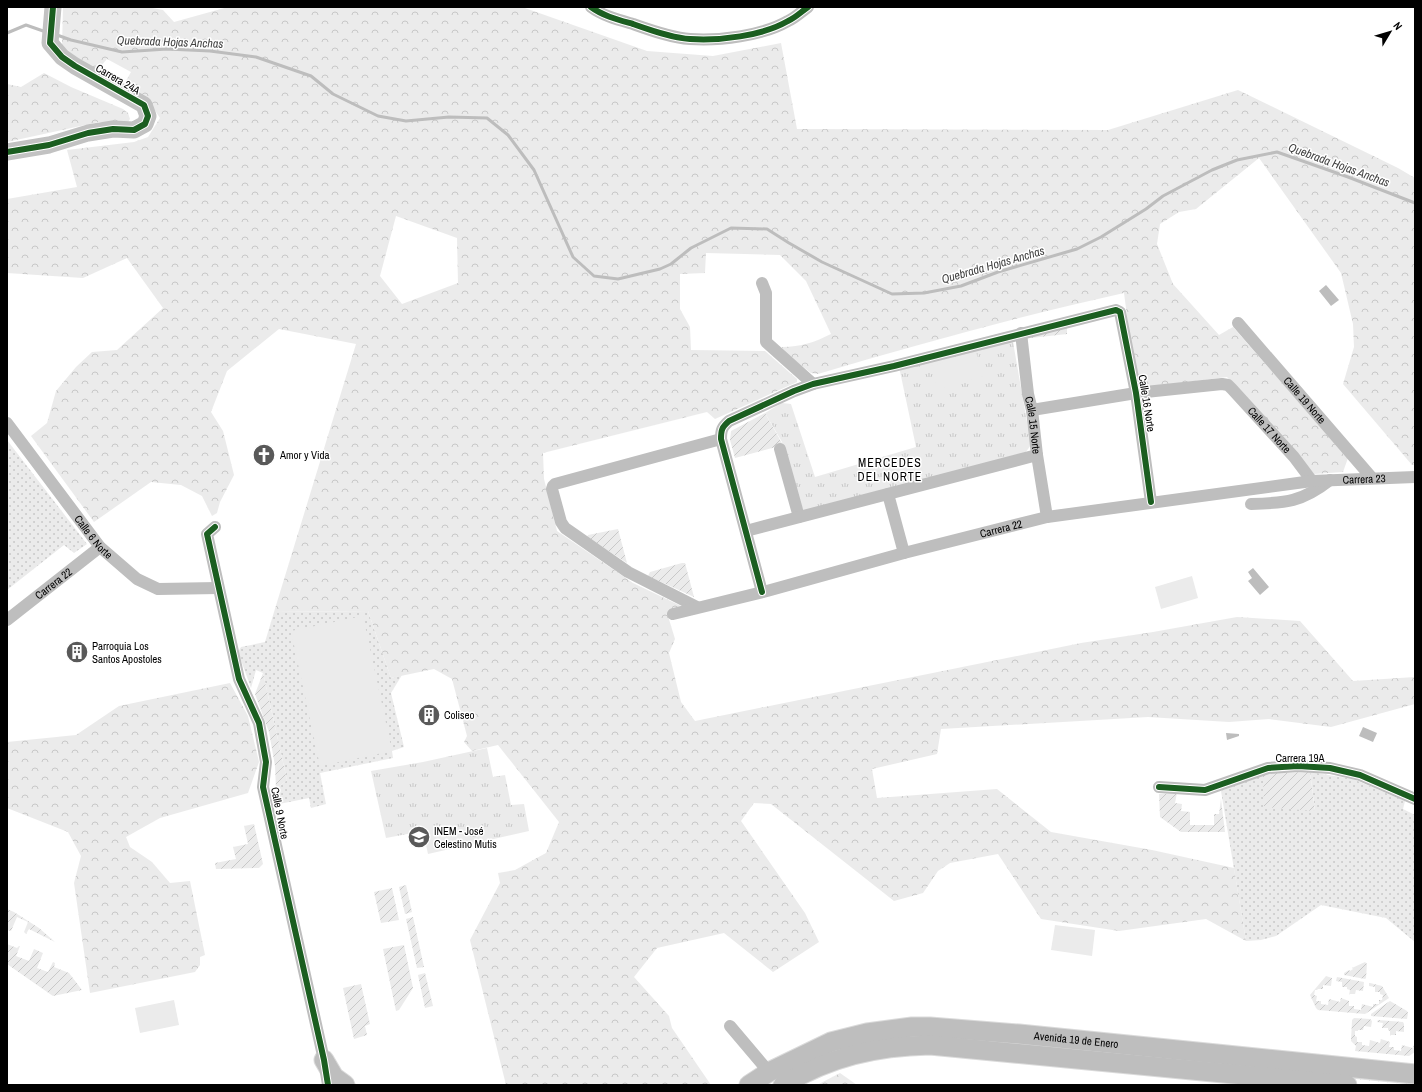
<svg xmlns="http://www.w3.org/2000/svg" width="1422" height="1092" font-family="'Archivo Narrow',sans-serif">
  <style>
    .grass { fill: url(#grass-dots) }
    .forest { fill: url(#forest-crowns); fill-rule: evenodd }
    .park { fill: url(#park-tufts) }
    .garden { fill: url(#garden-furrows) }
    .pitch { fill: #ebebeb }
    .water { fill: #bdbdbd }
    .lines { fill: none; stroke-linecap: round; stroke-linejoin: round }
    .stream { stroke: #bdbdbd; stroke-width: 3 }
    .primary-casing { stroke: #dbdbdb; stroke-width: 21 }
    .street { stroke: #bebebe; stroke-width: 12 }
    .secondary { stroke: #c2c2c2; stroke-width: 17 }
    .primary { stroke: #bebebe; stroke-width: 19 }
    .cycleway-casing { stroke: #fff; stroke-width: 8 }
    .cycleway { stroke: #1b5e20; stroke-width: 6 }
    .labels { text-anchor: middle; stroke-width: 3; stroke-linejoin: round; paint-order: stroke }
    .street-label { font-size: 11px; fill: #000; stroke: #fff }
    .poi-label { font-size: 11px; fill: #000; stroke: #fff; text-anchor: start }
    .water-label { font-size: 12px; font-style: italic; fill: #424242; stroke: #fff }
    .neighbourhood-label { font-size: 12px; letter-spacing: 1px; fill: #000; stroke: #fff }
  </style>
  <defs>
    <pattern id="grass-dots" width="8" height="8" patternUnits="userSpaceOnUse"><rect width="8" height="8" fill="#ebebeb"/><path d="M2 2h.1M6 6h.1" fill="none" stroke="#c8c8c8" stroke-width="1.8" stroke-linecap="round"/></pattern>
    <pattern id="forest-crowns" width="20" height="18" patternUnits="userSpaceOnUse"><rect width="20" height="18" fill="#ebebeb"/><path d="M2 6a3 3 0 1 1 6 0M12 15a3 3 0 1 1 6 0" fill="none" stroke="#c8c8c8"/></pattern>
    <pattern id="park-tufts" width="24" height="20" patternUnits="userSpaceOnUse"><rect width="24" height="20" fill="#ebebeb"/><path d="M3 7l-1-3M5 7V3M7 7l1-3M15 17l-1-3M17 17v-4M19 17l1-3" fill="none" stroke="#c8c8c8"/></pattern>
    <pattern id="garden-furrows" width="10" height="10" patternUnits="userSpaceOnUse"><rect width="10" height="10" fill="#ebebeb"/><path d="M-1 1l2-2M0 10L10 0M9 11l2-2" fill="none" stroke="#c8c8c8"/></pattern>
  </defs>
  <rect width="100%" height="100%" fill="#fff"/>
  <g class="grass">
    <path d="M7 440 87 544 74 553 64 545 7 590Z"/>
    <path d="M368 611 391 678 402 675 391 693 404 747 392 751 393 758 320 773 326 804 311 808 309 798 279 804 276 789 287 780 263 673 256 670 251 688 238 652 241 647 265 642 274 612Z"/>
    <path d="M1310 772 1353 779 1405 801 1403 809 1415 815V942L1386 918 1321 905 1276 936 1261 940 1246 941 1221 791 1263 775 1315 810Z"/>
  </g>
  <g class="forest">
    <path d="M63 7H147L163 10 174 22 228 7H522L647 51 713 56 781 43 797 129 1108 130 1238 90 1398 168 1415 178V465H1412L1343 384 1354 347 1353 324 1341 273 1259 158 1196 209 1179 212 1160 224 1157 244 1173 284 1219 335 1233 327 1348 458 1343 472 1314 474 1227 377 1140 388 1136 385 1124 293C1020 316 919 344 818 374L811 373 781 350 782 347C801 347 815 342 831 334L806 281 780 255 706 253 705 273 680 274V309L690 327 691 350 765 351 797 379V382L715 419 707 412 543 453 544 479 557 531 633 583 681 606 672 608 668 616 675 639 669 653 681 702 695 721 1081 643 1153 632 1237 617 1300 621 1353 681 1415 677V704L1331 727 1269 719 1229 722 1148 717 941 729 937 754 872 769 877 798 997 789 1051 832 1152 850 1234 868 1246 941 1206 919 1119 931 1041 919 998 854 950 863 938 871 923 893 894 901 771 804 754 803 741 821 805 913 819 942 773 972 724 933 657 948 634 977 669 1016 672 1028 711 1085H506L470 940 500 883 498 873 515 870 546 853 559 822 498 745 472 751 464 742 467 736 452 679 434 669 391 678 368 611 274 612 356 344 279 329 227 371 211 412 223 431 234 475 220 502 217 513 212 516 202 496 181 485 151 482 94 522 31 436 47 423 56 391 76 367 92 352 117 350 163 308 127 258 83 278 7 273V199L77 187 67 150 134 142 148 137 160 118 150 103 122 88 131 72 107 59 95 73 62 47ZM396 216 457 238 458 283 402 304 380 276Z"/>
    <path d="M44 73 71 87 123 109 128 113 130 119 128 122H99L7 142V84L21 87Z"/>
    <path d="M230 683 248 716 259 762 248 793 160 818 126 837 130 847 152 862 170 883 190 881 205 955 200 957V965L195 972 90 993 74 883 81 856 68 832 7 808V742L76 735 119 706Z"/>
    <path d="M840 1073 857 1085H817Z"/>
  </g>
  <g class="park">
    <path d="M1005 332 1013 342 1031 445 1025 453 804 511 801 505 782 442 765 413 782 403 791 404 815 477 916 447 898 362Z"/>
    <path d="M487 748 493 777 505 775 511 805 524 804 529 831 428 854 423 831 386 838 371 771 423 762Z"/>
  </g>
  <g class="garden">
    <path d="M1067 325V334L1031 338 1028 327Z"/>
    <path d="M765 413 783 445 735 458 730 440 731 431Z"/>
    <path d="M618 529 627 563 587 537 588 535Z"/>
    <path d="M682 563H685L694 597 648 576 650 572Z"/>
    <path d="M263 673 287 780 276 789 275 766 269 732 255 694Z"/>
    <path d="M1310 772 1315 811 1264 807 1263 775 1271 773Z"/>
    <path d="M1177 793 1175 803 1182 804 1181 811 1190 812V825H1214V814H1219L1221 799 1225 832H1181L1160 817 1159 794Z"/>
    <path d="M254 824 263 864 259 868 216 869 215 863 236 859 233 847 248 844 244 826Z"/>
    <path d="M406 885 412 912 405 914 399 887Z"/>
    <path d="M392 888 399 920 381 923 374 892Z"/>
    <path d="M7 909 14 912 39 928 55 942 29 929 26 934 24 932 28 922 17 917 11 931 7 930Z"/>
    <path d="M413 917 424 967 417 968 406 919Z"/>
    <path d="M7 944 17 948 19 946H20L16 956 29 961 34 949 43 953 37 968 48 972 53 962 55 963 54 967 69 973 82 990 53 996 50 994 7 964Z"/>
    <path d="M404 945 413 988 399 1010 396 1011 383 949Z"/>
    <path d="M1365 962 1367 964 1366 978 1365 979 1344 975V973L1349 970 1350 971 1353 969 1352 968Z"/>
    <path d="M425 973 433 1006 425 1008 418 975Z"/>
    <path d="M1326 976 1332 978 1331 986 1323 985V989H1318L1317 990H1315L1314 995 1317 996 1316 1001H1321V1004L1328 1005 1329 999 1340 1002 1341 998 1349 1001V1006H1354V1009L1361 1010 1362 1004 1373 1007V1004H1379V1000H1382L1383 995 1380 994V992H1375V987L1369 986V983H1370L1382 986 1389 998 1365 1014 1318 1010 1316 1008 1310 995Z"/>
    <path d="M1337 977 1364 982 1363 991 1356 990 1355 994H1350L1349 995 1350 990 1347 989V987H1342V982L1336 981Z"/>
    <path d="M361 984 370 1024 365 1026 367 1035 354 1039 343 988Z"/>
    <path d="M1390 1001 1407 1011 1408 1013 1407 1019 1371 1016V1014Z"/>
    <path d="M1354 1018 1370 1019 1372 1021 1371 1027 1364 1026 1363 1030H1358V1031H1355V1036L1357 1037V1042H1362V1045L1369 1046 1370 1040 1380 1043 1381 1039 1390 1042 1389 1047H1394V1050L1401 1051 1402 1045 1413 1048 1414 1044 1415 1045V1052L1409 1056 1355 1051 1356 1046 1351 1041 1352 1020Z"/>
    <path d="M1378 1020 1403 1022 1404 1024V1032L1396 1031V1035H1391L1390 1036V1031L1388 1030V1028H1382L1383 1023 1377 1022Z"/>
    <path d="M1336 1071 1415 1079V1085L1336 1077Z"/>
  </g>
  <g class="pitch">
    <path d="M976 352 983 376 938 390 931 366Z"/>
    <path d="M1192 576 1198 598 1161 609 1155 587Z"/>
    <path d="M363 616 392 751 320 766 291 631Z"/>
    <path d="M1055 925 1095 930 1092 956 1051 950Z"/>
    <path d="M174 1000 179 1025 140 1033 135 1008Z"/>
  </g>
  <g class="water">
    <path d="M1326 285 1339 300 1331 306 1319 291Z"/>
    <path d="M1253 568 1269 587 1260 595 1248 581 1252 578 1248 572Z"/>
    <path d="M1363 727 1377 733 1373 742 1359 736Z"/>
    <path d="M1226 733 1239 734V736L1227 740Z"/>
  </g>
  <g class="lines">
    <g class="stream">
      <path d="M7 33 26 25 46 32"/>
      <path d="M57 35 71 40 122 52 167 49 210 51 256 57 311 76 333 94 378 116 406 121 449 117 487 118 508 135 534 170 573 257 594 276 618 279 660 269 671 264 691 248 731 228 767 229 789 243 822 262 892 294 924 293 961 286 998 272 1077 249 1101 237 1146 209 1163 196 1212 170 1237 160 1277 152 1348 177 1415 203"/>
    </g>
    <g class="primary-casing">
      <g id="primary">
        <path d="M324 1060 334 1077 345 1085"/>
        <path id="s7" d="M749 1085 769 1072 831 1042 867 1033 912 1027H930L1019 1034 1415 1074"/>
        <path d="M783 1085C829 1057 876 1046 930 1045L1347 1085"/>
      </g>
    </g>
    <g class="street">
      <path d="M591 7C603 16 619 20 633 24 650 30 672 38 690 39 719 41 762 36 788 21 795 18 801 12 808 7"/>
      <path d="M762 283 766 293V342L813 384"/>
      <path id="s1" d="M1238 323 1372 478"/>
      <path id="s2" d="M1021 333 1028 394 1032 410 1037 455 1047 517"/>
      <path id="s3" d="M1032 410 1136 393 1222 384 1228 385 1232 389 1294 457 1312 481"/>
      <path id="s4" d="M7 423 100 547 137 579 158 589 218 588"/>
      <path d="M780 449 799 517"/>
      <path d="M888 494 904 553"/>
      <path d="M1251 504C1286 503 1302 502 1330 480"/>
      <path d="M215 527 207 534 239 679 259 723 266 762 263 787 324 1060 328 1085"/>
      <path d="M746 531 1037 455"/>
      <path d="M762 592 721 439C721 430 722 427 729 421L794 391 813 384 894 366 1116 310 1120 312 1136 393 1151 502"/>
      <path d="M697 607 628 572 565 528 561 522 552 489 553 486 555 484 721 439"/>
      <path id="s5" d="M673 614 767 591 904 553 1047 517 1312 481 1415 477"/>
      <path id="s6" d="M7 620 100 547"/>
      <path d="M1159 787 1205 790 1268 768 1298 766 1330 768 1360 775 1415 799"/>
      <path d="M730 1026 769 1072"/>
    </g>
    <path class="secondary" d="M7 152 49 145 88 133 113 129 134 130 145 124 148 116 144 105 75 66 62 57 50 43 53 7"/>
    <use href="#primary" class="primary"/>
    <g class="cycleway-casing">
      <g id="cycleway">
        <path d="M591 7C603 16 619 20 633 24 650 30 672 38 690 39 719 41 762 36 788 21 795 18 801 12 808 7"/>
        <path d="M7 152 49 145 88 133 113 129 134 130 145 124 148 116 144 105 75 66 62 57 50 43 53 7"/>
        <path d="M215 527 207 534 239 679 259 723 266 762 263 787 324 1060 328 1085"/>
        <path d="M762 592 721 439C721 430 722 427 729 421L794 391 813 384 894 366 1116 310 1120 312 1136 393 1151 502"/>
        <path d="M1159 787 1205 790 1268 768 1298 766 1330 768 1360 775 1415 799"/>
      </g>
    </g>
    <use href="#cycleway" class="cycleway"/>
  </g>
  <defs>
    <g id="church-disc" transform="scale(1.15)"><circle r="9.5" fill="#595959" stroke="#fff"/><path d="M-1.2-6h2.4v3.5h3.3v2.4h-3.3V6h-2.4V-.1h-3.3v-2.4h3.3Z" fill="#fff"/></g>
    <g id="building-disc" transform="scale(1.15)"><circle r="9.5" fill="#595959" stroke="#fff"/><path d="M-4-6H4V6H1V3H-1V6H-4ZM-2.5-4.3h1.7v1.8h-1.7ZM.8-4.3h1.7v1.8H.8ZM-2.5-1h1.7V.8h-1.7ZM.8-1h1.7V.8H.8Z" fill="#fff"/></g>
    <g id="school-disc" transform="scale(1.15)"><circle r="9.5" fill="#595959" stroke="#fff"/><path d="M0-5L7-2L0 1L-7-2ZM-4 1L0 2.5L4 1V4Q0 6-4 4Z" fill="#fff"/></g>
  </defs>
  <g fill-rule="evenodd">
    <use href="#church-disc" x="264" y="455"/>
    <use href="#building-disc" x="77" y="652"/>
    <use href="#building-disc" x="429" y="715"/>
    <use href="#school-disc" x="419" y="837"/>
  </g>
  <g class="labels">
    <g class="street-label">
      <text transform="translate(118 79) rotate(30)" y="4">Carrera 24A</text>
      <text dy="4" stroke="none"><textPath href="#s1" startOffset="102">Calle 19 Norte</textPath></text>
      <text transform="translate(1147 403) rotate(81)" y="4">Calle 16 Norte</text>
      <text dy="4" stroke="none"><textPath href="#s2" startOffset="93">Calle 15 Norte</textPath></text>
      <text dy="4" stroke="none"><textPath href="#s3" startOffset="259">Calle 17 Norte</textPath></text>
      <text dy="4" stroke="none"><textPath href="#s5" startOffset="706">Carrera 23</textPath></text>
      <text dy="4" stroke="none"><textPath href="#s5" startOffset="339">Carrera 22</textPath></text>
      <text dy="4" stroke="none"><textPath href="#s4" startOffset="143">Calle 6 Norte</textPath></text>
      <text dy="4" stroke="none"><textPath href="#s6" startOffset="59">Carrera 22</textPath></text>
      <text x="1300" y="762">Carrera 19A</text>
      <text transform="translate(280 813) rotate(79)" y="4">Calle 9 Norte</text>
      <text dy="4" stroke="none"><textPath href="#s7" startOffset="340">Avenida 19 de Enero</textPath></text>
    </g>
    <g class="poi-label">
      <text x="280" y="459">Amor y Vida</text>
      <text x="92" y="650">Parroquia Los<tspan x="92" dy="13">Santos Apostoles</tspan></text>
      <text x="444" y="719">Coliseo</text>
      <text x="434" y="835">INEM - José<tspan x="434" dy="13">Celestino Mutis</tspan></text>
    </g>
    <g class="water-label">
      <text transform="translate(170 42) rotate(2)" y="4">Quebrada Hojas Anchas</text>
      <text transform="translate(1339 165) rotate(20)" y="4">Quebrada Hojas Anchas</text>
      <text transform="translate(993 265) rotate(-16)" y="4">Quebrada Hojas Anchas</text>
    </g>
    <g class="neighbourhood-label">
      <text x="890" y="467">MERCEDES<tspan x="890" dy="14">DEL NORTE</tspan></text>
    </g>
  </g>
  <rect width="1422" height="1092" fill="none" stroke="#000000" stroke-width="16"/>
  <g transform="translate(1390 32) rotate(52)" stroke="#ffffff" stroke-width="3" paint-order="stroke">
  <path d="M0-3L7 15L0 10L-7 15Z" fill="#000000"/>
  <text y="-6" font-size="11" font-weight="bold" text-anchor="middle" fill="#000000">N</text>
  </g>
</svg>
